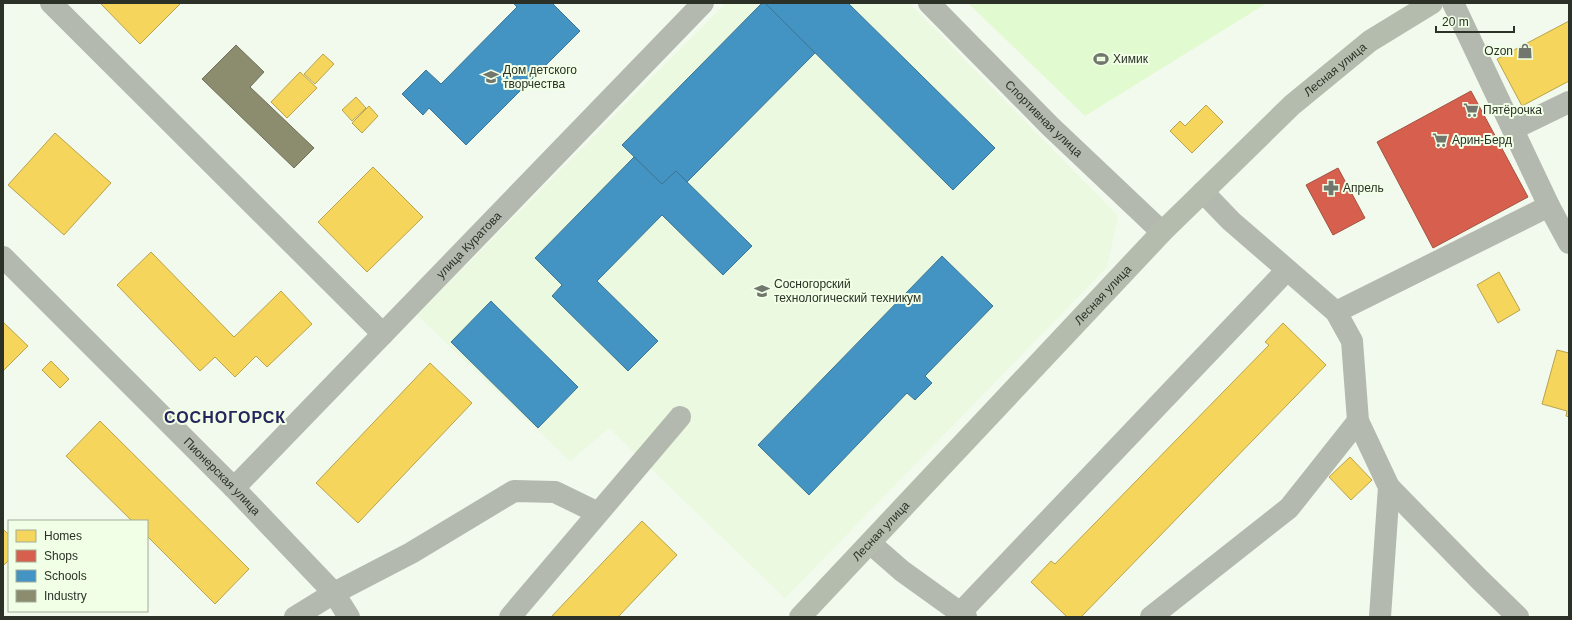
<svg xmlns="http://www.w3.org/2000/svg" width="1572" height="620" font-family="Helvetica,sans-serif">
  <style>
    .built { fill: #eaf9df }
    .green { fill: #e2fad0 }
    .homes { fill: #f6d55c; stroke: #b9a44c }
    .shops { fill: #d6604d; stroke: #a35241 }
    .schools { fill: #4393c3; stroke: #3c7694 }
    .industry { fill: #8c8c6e; stroke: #6f7158 }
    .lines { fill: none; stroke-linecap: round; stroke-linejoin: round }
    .minor { stroke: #b3b9af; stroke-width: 22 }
    .major { stroke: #b4bcae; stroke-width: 22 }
    .labels { text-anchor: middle; stroke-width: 4; stroke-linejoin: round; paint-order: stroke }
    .poi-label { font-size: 12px; fill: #2b3126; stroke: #f1ffe7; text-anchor: start }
    .street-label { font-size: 12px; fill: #2b3126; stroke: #f1ffe7 }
    .district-label { font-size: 16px; font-weight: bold; letter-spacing: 1px; fill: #29245e; stroke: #f1ffe7 }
  </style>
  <rect width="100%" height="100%" fill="#f2f9ed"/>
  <path class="built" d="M726 3H909L1118 216 1107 267 785 598 609 428 570 461 417 315Z"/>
  <path class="green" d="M968 3H1267L1085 116Z"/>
  <g class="homes">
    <path d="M100 3H181L140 44Z"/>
    <path d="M1569 21V81L1522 106 1497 59Z"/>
    <path d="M323 54 334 64 315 84 304 74Z"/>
    <path d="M300 72 317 88 287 118 271 102Z"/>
    <path d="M356 97 366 108 352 121 342 110Z"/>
    <path d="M1206 105 1223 122 1192 153 1170 131 1180 121 1185 126Z"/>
    <path d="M369 106 378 116 362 133 352 123Z"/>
    <path d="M55 133 111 183 64 235 8 185Z"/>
    <path d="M373 167 423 217 367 272 318 222Z"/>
    <path d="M151 252 234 337 281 291 312 324 267 367 256 356 235 377 215 357 200 371 117 285Z"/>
    <path d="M1499 272 1520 310 1498 323 1477 285Z"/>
    <path d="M3 322 28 346 3 371Z"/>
    <path d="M1283 323 1326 365 1081 617H1067L1031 582 1051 561 1055 564 1269 345 1265 342Z"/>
    <path d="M1557 350 1569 353V417L1566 416 1567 411 1542 404Z"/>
    <path d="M51 361 69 379 60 388 42 370Z"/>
    <path d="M430 363 472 403 358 523 316 483Z"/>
    <path d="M100 421 249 569 215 604 147 536V521H132L66 456Z"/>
    <path d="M1350 457 1372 480 1351 500 1329 477Z"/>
    <path d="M642 521 677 555 618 617H551Z"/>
    <path d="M3 529 9 535V560L3 566Z"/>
  </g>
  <g class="shops">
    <path d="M1471 91 1528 197 1433 248 1377 142Z"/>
    <path d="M1338 168 1365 218 1333 235 1306 185Z"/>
  </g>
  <g class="schools">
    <path d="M513 3H552L580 31 466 145 429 108 423 115 402 94 426 70 441 84 517 7Z"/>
    <path d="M762 3H765L815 53 687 182 676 171 662 184 622 145Z"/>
    <path d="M765 3H848L995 148 953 190Z"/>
    <path d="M634 157 662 184 676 171 752 246 723 275 662 215 597 281 658 341 628 371 552 296 562 285 535 258Z"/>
    <path d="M942 256 993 306 925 376 932 383 915 400 907 393 809 495 758 445Z"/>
    <path d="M491 301 578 387 538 428 451 342Z"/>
  </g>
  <path class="industry" d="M236 45 264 72 250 87 314 148 294 168 202 79Z"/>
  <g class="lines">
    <g class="minor">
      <path d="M51 3 383 334"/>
      <path id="s1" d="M929 3 1050 126 1162 232"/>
      <path d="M1453 3 1549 206 1569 243"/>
      <path d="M1513 129 1569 102"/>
      <path d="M1203 192 1231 221 1336 312 1352 341 1358 421 1389 487 1380 617"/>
      <path id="s2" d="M3 257 234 488 334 593 349 617"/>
      <path d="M1336 312 1549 206"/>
      <path d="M1389 487 1480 580 1518 617"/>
      <path id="s3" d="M234 488 703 3"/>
      <path d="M870 543 902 571 966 617"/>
      <path d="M961 612 1287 270"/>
      <path d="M295 617 334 593 411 553 514 491 555 492 598 513"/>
      <path d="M510 617 680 417"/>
      <path d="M1151 617 1289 508 1358 421"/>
    </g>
    <path class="major" id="s4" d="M800 617 1162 232 1292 105 1370 41 1432 3"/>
  </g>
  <defs>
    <g id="shop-bare" transform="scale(1.2)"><path d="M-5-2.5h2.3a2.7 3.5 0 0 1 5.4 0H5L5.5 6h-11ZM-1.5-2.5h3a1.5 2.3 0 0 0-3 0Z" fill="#71776c" stroke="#f1ffe7" stroke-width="2.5" paint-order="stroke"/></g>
    <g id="stadium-bare" transform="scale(1.2)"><path d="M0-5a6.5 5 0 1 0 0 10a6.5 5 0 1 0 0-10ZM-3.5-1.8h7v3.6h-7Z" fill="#71776c" stroke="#f1ffe7" stroke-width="2.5" paint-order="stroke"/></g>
    <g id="school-bare" transform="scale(1.2)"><path d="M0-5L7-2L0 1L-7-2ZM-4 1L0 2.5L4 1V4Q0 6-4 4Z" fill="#71776c" stroke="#f1ffe7" stroke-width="2.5" paint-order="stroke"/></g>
    <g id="supermarket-bare" transform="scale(1.2)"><path d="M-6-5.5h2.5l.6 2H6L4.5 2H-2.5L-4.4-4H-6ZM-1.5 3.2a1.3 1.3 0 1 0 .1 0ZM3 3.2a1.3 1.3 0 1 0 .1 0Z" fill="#71776c" stroke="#f1ffe7" stroke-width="2.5" paint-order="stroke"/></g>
    <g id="pharmacy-bare" transform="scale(1.2)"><path d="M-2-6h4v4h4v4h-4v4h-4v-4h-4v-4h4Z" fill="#71776c" stroke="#f1ffe7" stroke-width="2.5" paint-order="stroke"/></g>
    <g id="university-bare" transform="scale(1.2)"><path d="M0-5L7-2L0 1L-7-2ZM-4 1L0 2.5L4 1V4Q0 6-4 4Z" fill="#71776c" stroke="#f1ffe7" stroke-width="2.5" paint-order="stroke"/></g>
  </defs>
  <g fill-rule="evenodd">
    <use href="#shop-bare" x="1525" y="51"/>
    <use href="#stadium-bare" x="1101" y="59"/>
    <use href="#school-bare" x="491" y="77"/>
    <use href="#supermarket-bare" x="1471" y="110"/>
    <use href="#supermarket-bare" x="1440" y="140"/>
    <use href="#pharmacy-bare" x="1331" y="188"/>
    <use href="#university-bare" x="762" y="291"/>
  </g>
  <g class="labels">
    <g class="poi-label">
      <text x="1513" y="55" text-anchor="end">Ozon</text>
      <text x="1113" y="63">Химик</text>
      <text x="503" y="74">Дом детского<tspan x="503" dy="14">творчества</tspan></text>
      <text x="1483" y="114">Пятёрочка</text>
      <text x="1452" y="144">Арин-Берд</text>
      <text x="1343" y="192">Апрель</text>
      <text x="774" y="288">Сосногорский<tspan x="774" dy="14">технологический техникум</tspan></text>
    </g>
    <g class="street-label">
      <text dy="4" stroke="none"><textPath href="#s4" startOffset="766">Лесная улица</textPath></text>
      <text dy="4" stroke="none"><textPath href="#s1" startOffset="163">Спортивная улица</textPath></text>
      <text dy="4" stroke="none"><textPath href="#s3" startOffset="338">улица Куратова</textPath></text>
      <text dy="4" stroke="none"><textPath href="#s4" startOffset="442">Лесная улица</textPath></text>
      <text dy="4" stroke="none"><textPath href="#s2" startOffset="310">Пионерская улица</textPath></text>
      <text dy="4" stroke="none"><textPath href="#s4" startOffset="118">Лесная улица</textPath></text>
    </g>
    <g class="district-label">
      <text x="225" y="423">СОСНОГОРСК</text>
    </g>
  </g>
  <rect width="1572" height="620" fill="none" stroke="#2b3126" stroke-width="8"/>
  <rect x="8" y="520" width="140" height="92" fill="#f1ffe7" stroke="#a2ad9a"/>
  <rect x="16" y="530" width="20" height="12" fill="#f6d55c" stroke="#a2ad9a"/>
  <text x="44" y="540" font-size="12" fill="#2b3126">Homes</text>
  <rect x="16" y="550" width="20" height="12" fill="#d6604d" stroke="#a2ad9a"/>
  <text x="44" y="560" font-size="12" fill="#2b3126">Shops</text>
  <rect x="16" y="570" width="20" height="12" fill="#4393c3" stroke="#a2ad9a"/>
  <text x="44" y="580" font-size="12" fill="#2b3126">Schools</text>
  <rect x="16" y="590" width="20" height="12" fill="#8c8c6e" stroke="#a2ad9a"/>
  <text x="44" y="600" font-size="12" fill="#2b3126">Industry</text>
  <path d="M1436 26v6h78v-6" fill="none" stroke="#2b3126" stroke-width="2"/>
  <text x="1442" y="26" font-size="12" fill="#2b3126" stroke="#f1ffe7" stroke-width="3" paint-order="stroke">20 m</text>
</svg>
